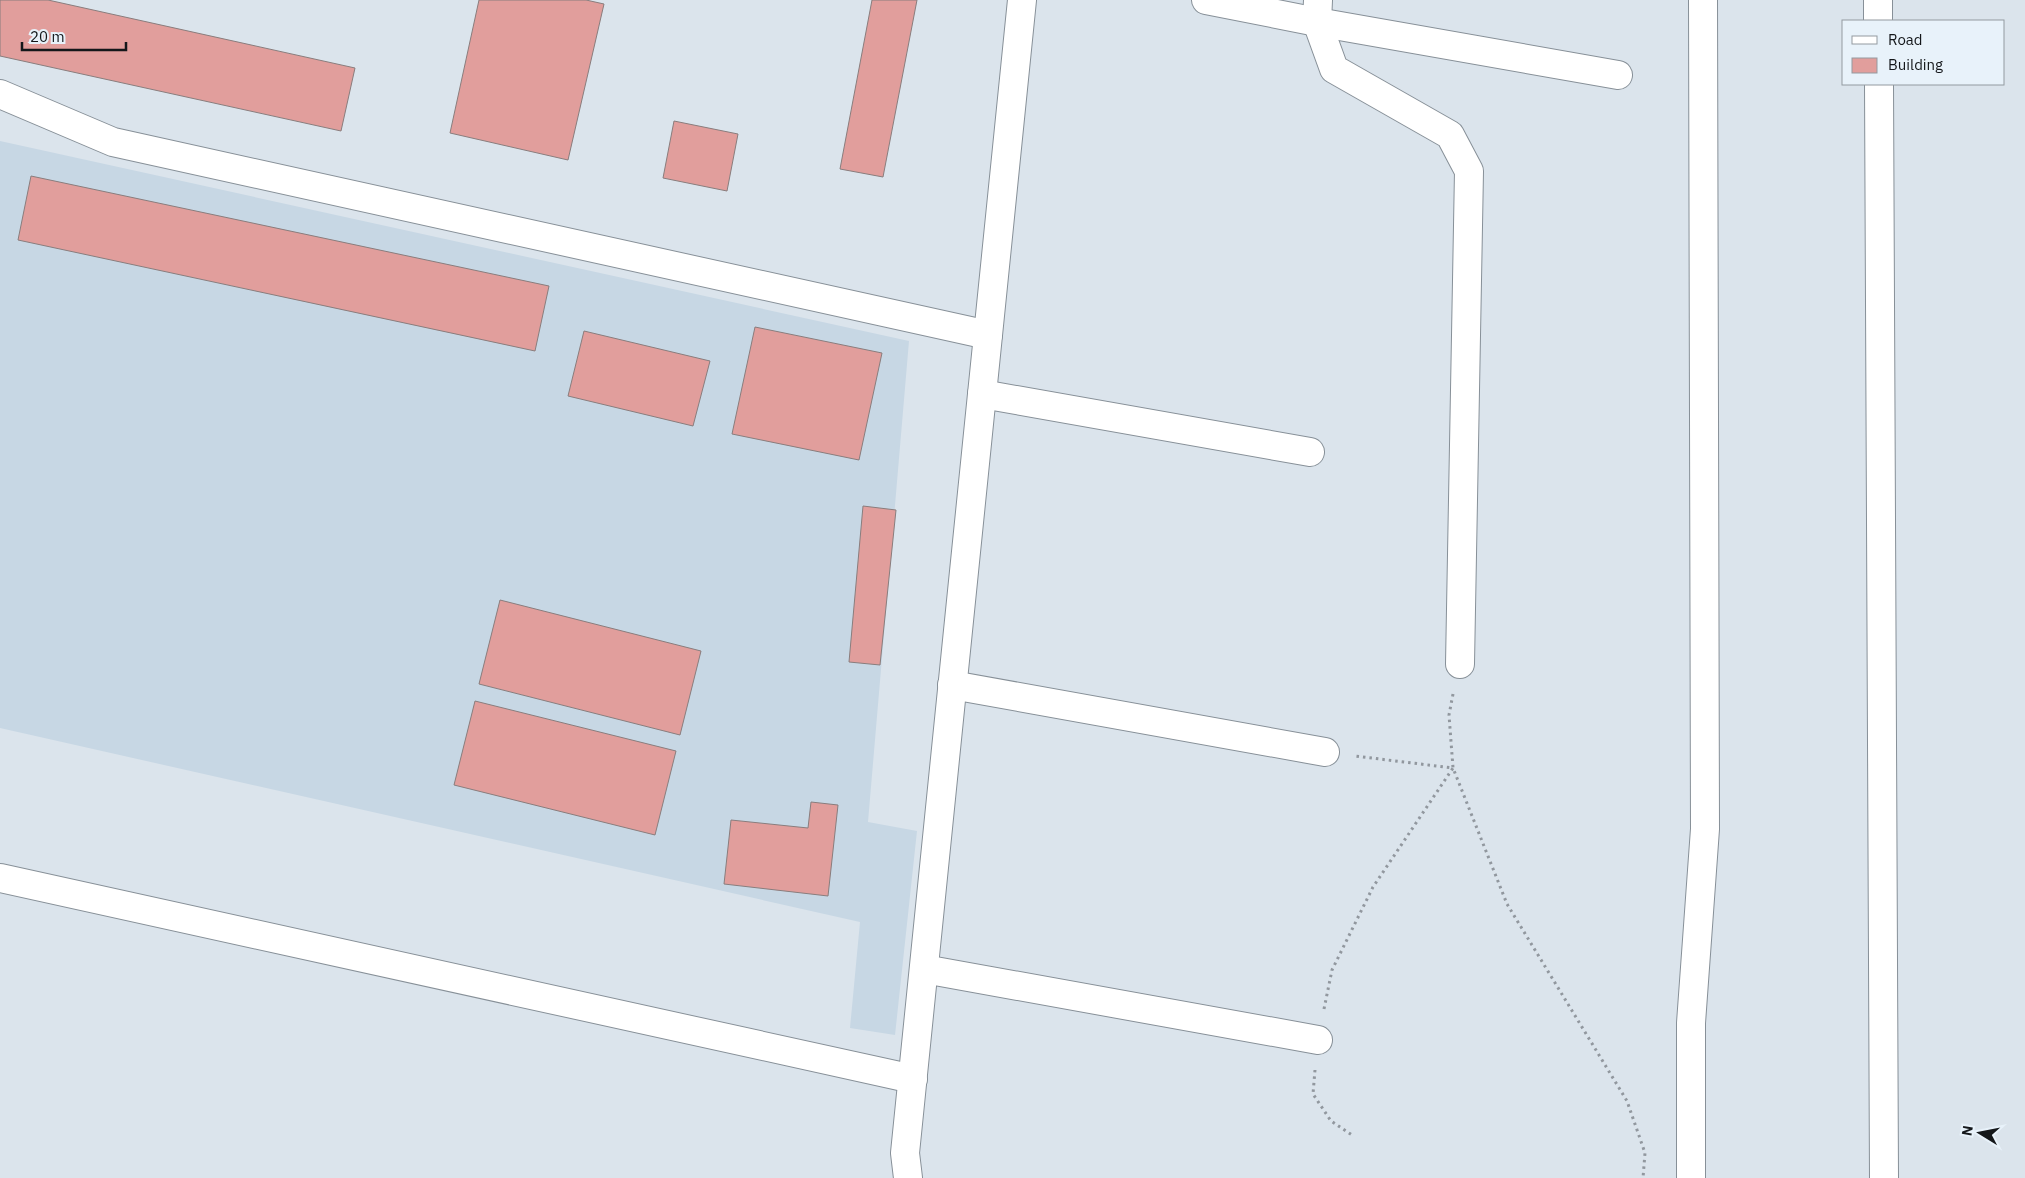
<svg xmlns="http://www.w3.org/2000/svg" width="2025" height="1178" font-family="'IBM Plex Sans',sans-serif">
  <style>
    .built { fill: #c7d7e4 }
    .building { fill: #e19e9c; stroke: #897d7d }
    .lines { fill: none; stroke-linecap: round; stroke-linejoin: round }
    .street-casing { stroke: #879098; stroke-width: 30 }
    .path { stroke: #91979e; stroke-width: 3; stroke-dasharray: 2.5 4; stroke-linecap: butt }
    .street { stroke: #fff; stroke-width: 28 }
  </style>
  <rect width="100%" height="100%" fill="#dbe4ec"/>
  <path class="built" d="M0 141 909 341 868 822 917 831 895 1035 850 1028 860 922 0 728Z"/>
  <g class="building">
    <path d="M0 0H48L355 68 341 131 0 56Z"/>
    <path d="M479 0H586L604 4 568 160 450 133Z"/>
    <path d="M872 0H917L883 177 840 169Z"/>
    <path d="M674 121 738 134 727 191 663 178Z"/>
    <path d="M31 176 549 286 535 351 18 240Z"/>
    <path d="M755 327 882 353 859 460 732 434Z"/>
    <path d="M584 331 710 361 693 426 568 396Z"/>
    <path d="M863 506 896 510 880 665 849 662Z"/>
    <path d="M500 600 701 651 680 735 479 684Z"/>
    <path d="M475 701 676 751 655 835 454 785Z"/>
    <path d="M811 802 838 805 828 896 724 884 731 820 808 828Z"/>
  </g>
  <g class="lines">
    <g class="street-casing">
      <g id="street">
        <path d="M1206 0 1317 22 1618 75"/>
        <path d="M1318 0 1317 22 1334 69 1450 135 1469 171 1460 664"/>
        <path d="M1878 0V21"/>
        <path d="M1879 84 1884 1178"/>
        <path d="M0 94 113 142 988 335"/>
        <path d="M982 394 1310 452"/>
        <path d="M952 685 1325 752"/>
        <path d="M0 878 913 1079"/>
        <path d="M924 969 1318 1040"/>
        <path d="M908 1178 905 1153 1022 0"/>
        <path d="M1691 1178V1023L1705 829 1703 0"/>
      </g>
    </g>
    <g class="path">
      <path d="M1453 694 1449 715 1453 768 1507 904 1627 1101 1645 1153 1643 1178"/>
      <path d="M1324 1009 1332 970 1373 887 1453 768 1355 756"/>
      <path d="M1315 1070 1313 1094 1331 1121 1352 1135"/>
    </g>
    <use href="#street" class="street"/>
  </g>
  <rect x="1842" y="20" width="162" height="65" fill="#e8f2fa" stroke="#939aa0"/>
  <rect x="1852" y="36" width="25" height="8" fill="#ffffff" stroke="#939aa0"/>
  <text x="1888" y="45" font-size="15" fill="#14171a">Road</text>
  <rect x="1852" y="58" width="25" height="15" fill="#e19e9c" stroke="#939aa0"/>
  <text x="1888" y="70" font-size="15" fill="#14171a">Building</text>
  <g transform="translate(1980 1133) rotate(280)" stroke="#e8f2fa" stroke-width="4" paint-order="stroke">
  <path d="M0-4L9 19L0 12L-9 19Z" fill="#14171a"/>
  <text y="-8" font-size="14" font-weight="bold" text-anchor="middle" fill="#14171a">N</text>
  </g>
  <path d="M22 42v8h104v-8" fill="none" stroke="#14171a" stroke-width="2.5"/>
  <text x="30" y="42" font-size="15" fill="#14171a" stroke="#e8f2fa" stroke-width="4" paint-order="stroke">20 m</text>
</svg>
